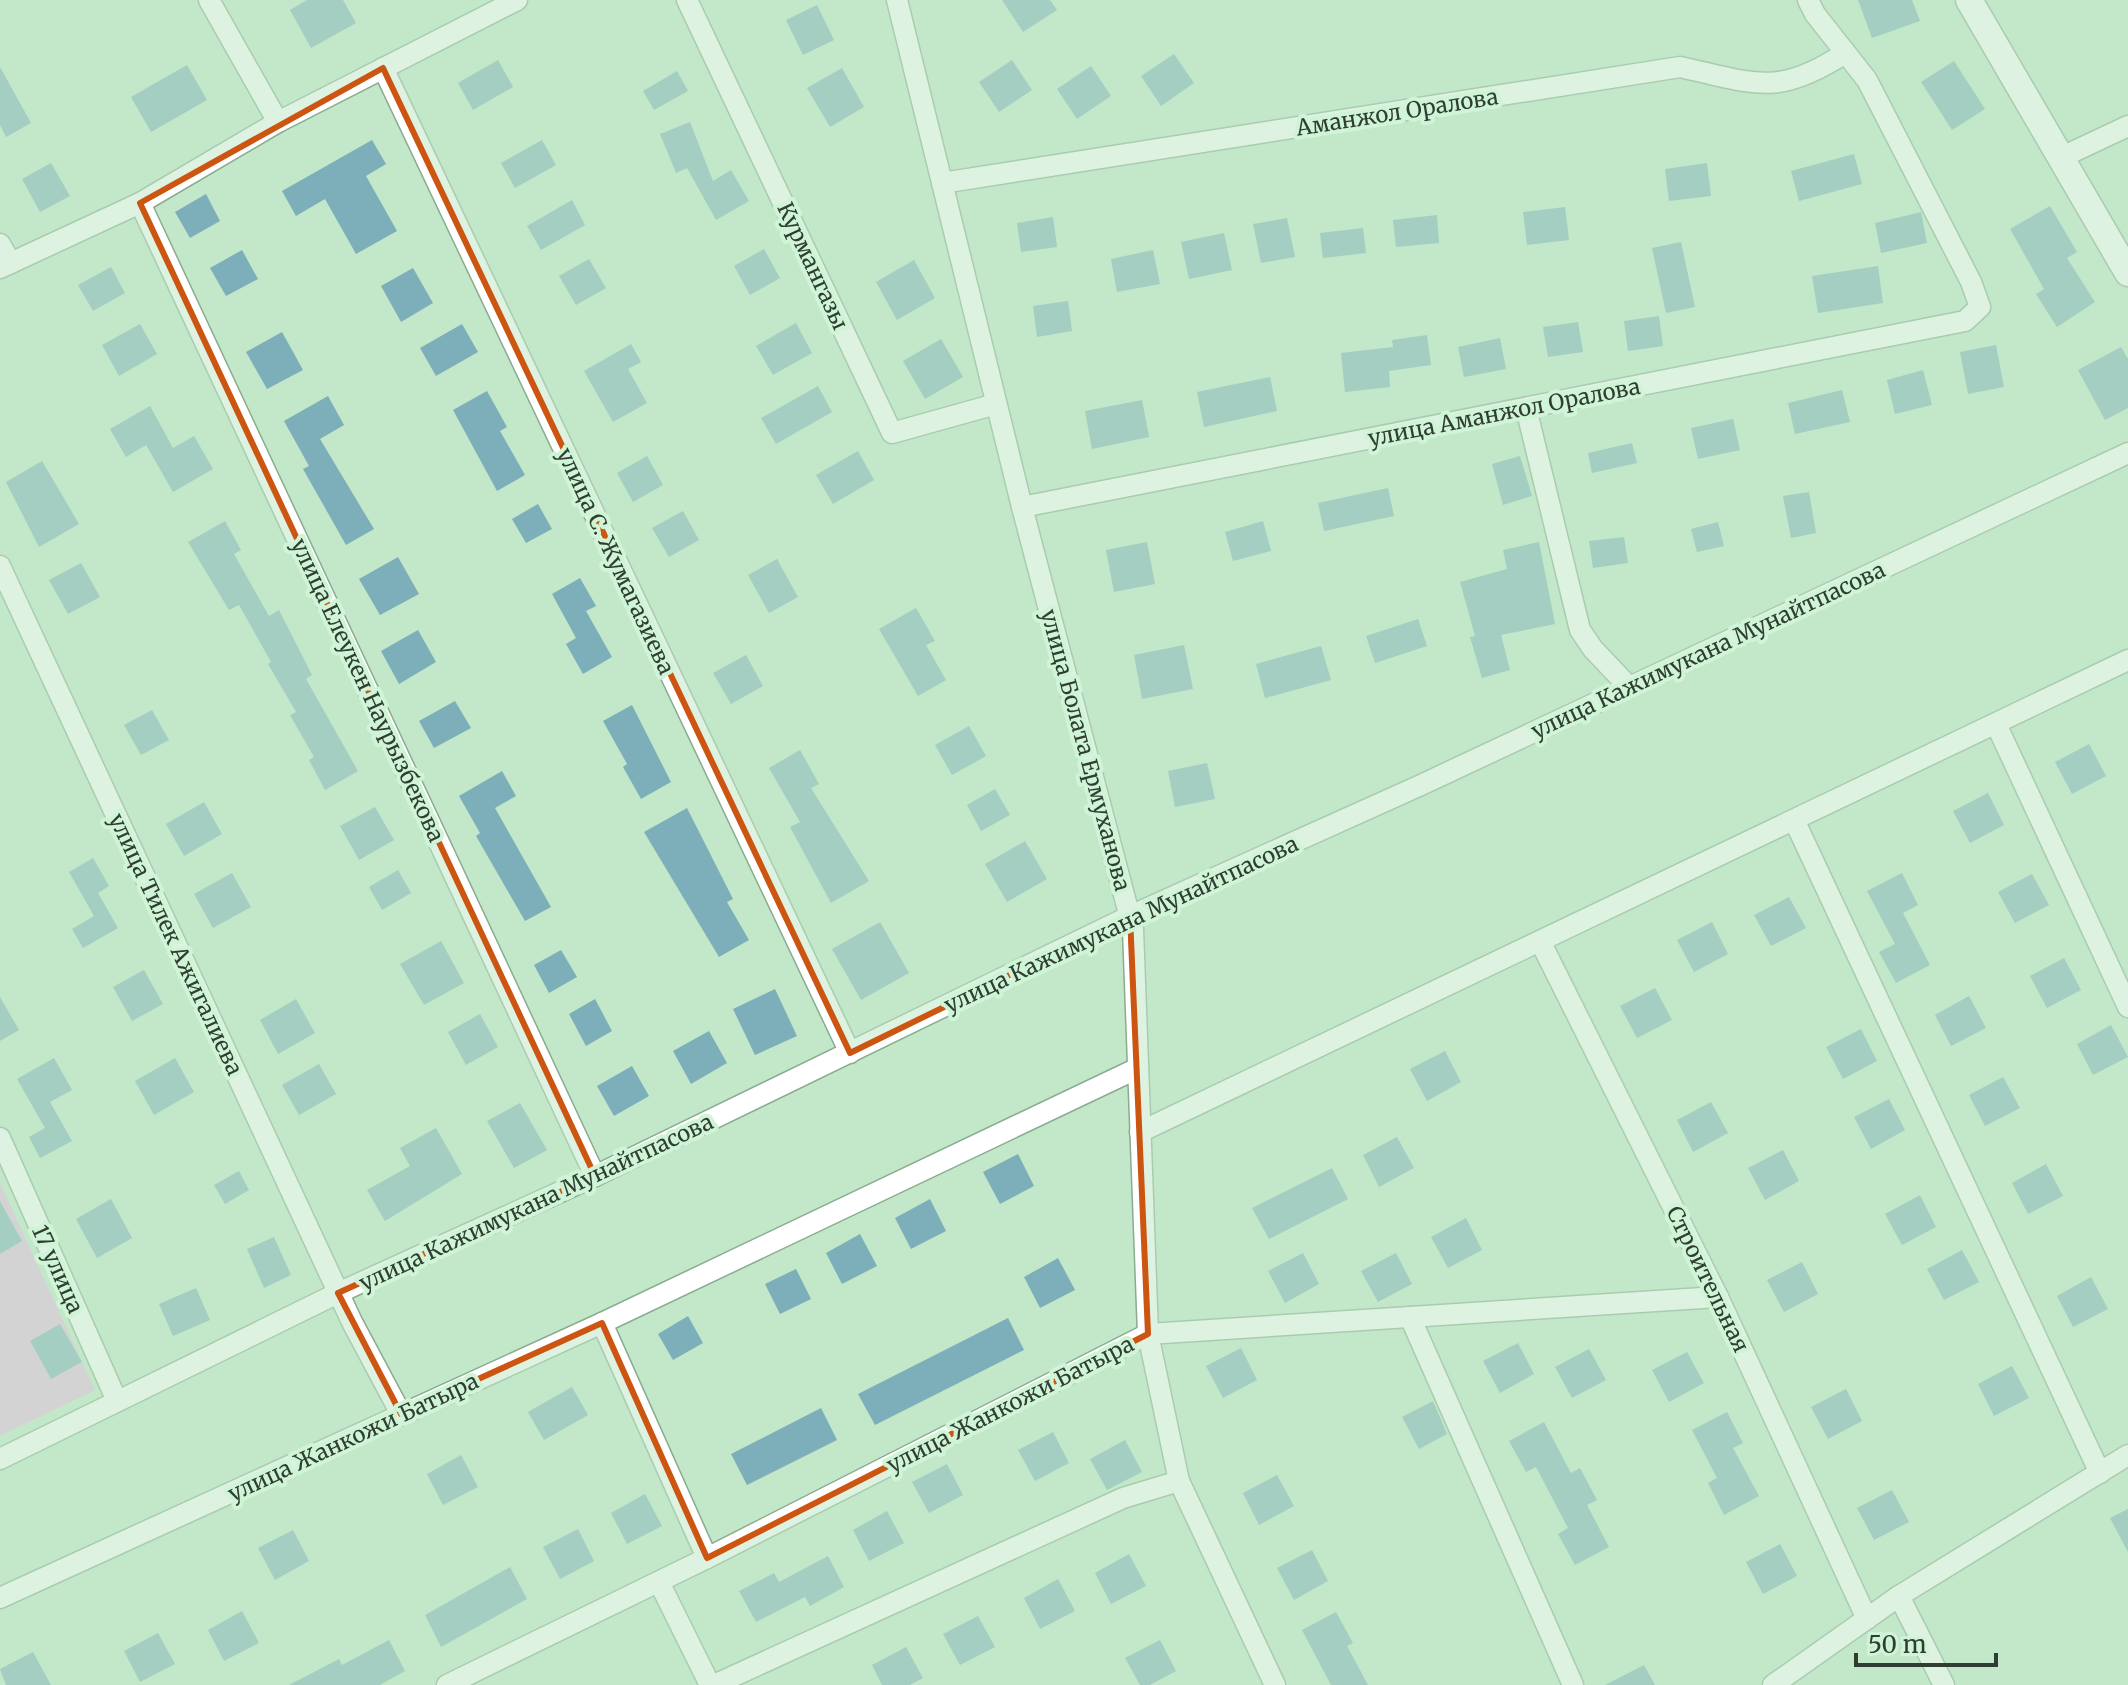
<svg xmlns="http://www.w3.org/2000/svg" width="2128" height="1685" font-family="Merriweather,serif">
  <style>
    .green { fill: #e9bbe3 }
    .building { fill: #7cafb9 }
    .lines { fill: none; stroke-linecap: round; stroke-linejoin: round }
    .minor-casing { stroke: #89ac90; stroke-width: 23 }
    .tertiary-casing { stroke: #89ac90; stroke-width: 29 }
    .minor { stroke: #fff; stroke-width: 20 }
    .tertiary { stroke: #fff; stroke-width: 26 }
    .marked { fill: none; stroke: #cc5512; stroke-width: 6; stroke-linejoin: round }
    .labels { text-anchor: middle; stroke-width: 8; stroke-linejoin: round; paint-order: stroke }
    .street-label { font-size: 22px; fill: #2f3d32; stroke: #cff4d6 }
  </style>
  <rect width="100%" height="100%" fill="#c2e7c9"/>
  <path class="green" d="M0 1183 95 1390 0 1436Z"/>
  <g class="building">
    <path d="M307 0H343L356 23 311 48 290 10Z"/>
    <path d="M1002 0H1050L1057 10 1023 32Z"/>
    <path d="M1858 0H1912L1920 21 1872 38Z"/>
    <path d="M817 5 834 40 803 55 786 20Z"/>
    <path d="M1174 54 1194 83 1161 106 1141 76Z"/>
    <path d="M498 60 513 87 473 110 458 83Z"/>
    <path d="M1012 60 1032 90 999 112 979 82Z"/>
    <path d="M1954 61 1985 109 1952 130 1921 82Z"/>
    <path d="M187 65 207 100 151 132 131 97Z"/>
    <path d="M1091 66 1111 96 1077 119 1057 89Z"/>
    <path d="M0 67 31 123 6 137 0 125Z"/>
    <path d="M842 68 864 107 830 127 807 88Z"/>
    <path d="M677 71 688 91 654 110 643 91Z"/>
    <path d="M690 122 713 181 731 170 749 201 716 220 687 168 676 173 660 134Z"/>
    <path d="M372 140 386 164 366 176 397 231 356 254 325 199 296 216 282 191Z"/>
    <path d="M542 140 556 165 515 188 501 163Z"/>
    <path d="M1854 154 1862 184 1799 201 1791 171Z"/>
    <path d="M51 163 70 196 40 212 22 179Z"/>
    <path d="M1707 163 1711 196 1669 201 1665 169Z"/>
    <path d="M206 194 220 221 190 238 175 212Z"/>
    <path d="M572 200 585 225 541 250 527 226Z"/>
    <path d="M2050 206 2077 252 2067 258 2095 302 2057 327 2036 294 2044 289 2010 229Z"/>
    <path d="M1565 207 1569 240 1527 245 1523 212Z"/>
    <path d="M1921 212 1927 243 1881 253 1875 223Z"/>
    <path d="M1437 215 1439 243 1396 247 1393 220Z"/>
    <path d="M1053 217 1057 247 1021 252 1017 223Z"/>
    <path d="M1287 218 1295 257 1261 263 1253 224Z"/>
    <path d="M1363 228 1366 253 1323 258 1320 233Z"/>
    <path d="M1224 233 1232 270 1189 279 1181 242Z"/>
    <path d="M1681 242 1695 307 1666 313 1652 248Z"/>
    <path d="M764 249 780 278 750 295 734 266Z"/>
    <path d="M242 250 258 279 226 296 210 268Z"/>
    <path d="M1153 250 1160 284 1117 292 1111 259Z"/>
    <path d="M589 259 606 288 576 305 559 276Z"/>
    <path d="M914 260 935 298 897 320 876 282Z"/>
    <path d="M1878 266 1883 303 1818 313 1812 276Z"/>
    <path d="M111 267 125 293 93 311 78 285Z"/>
    <path d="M413 268 433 303 401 322 381 286Z"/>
    <path d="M1068 301 1072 331 1037 337 1033 306Z"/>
    <path d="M1659 316 1663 346 1628 351 1624 321Z"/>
    <path d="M1578 322 1583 352 1548 357 1543 327Z"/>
    <path d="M796 323 812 353 773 375 756 346Z"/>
    <path d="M140 324 157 354 119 376 102 345Z"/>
    <path d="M462 324 478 352 436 376 420 348Z"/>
    <path d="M282 332 303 370 267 389 246 352Z"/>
    <path d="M1427 335 1431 365 1389 371 1390 387 1345 392 1341 353 1393 347 1392 340Z"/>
    <path d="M1500 338 1506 369 1464 377 1458 347Z"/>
    <path d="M941 339 963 377 925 399 903 361Z"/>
    <path d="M631 344 641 362 628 369 647 403 613 422 584 371Z"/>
    <path d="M1996 345 2004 387 1968 394 1960 352Z"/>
    <path d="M2121 347 2128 359V408L2105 420 2078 370Z"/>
    <path d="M1923 370 1932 405 1895 414 1887 380Z"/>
    <path d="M1270 377 1277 411 1204 427 1197 392Z"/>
    <path d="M818 386 832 412 776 444 761 418Z"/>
    <path d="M1842 390 1850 422 1795 434 1788 403Z"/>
    <path d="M487 391 507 427 500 431 525 475 497 491 453 410Z"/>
    <path d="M328 396 344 425 320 439 374 529 346 545 303 469 309 466 284 421Z"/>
    <path d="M1142 400 1149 437 1092 449 1085 411Z"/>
    <path d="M150 406 173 448 194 436 213 469 173 492 146 445 126 457 110 429Z"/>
    <path d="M1733 419 1740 450 1698 459 1691 428Z"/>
    <path d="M1632 443 1637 463 1592 473 1588 453Z"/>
    <path d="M858 451 874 480 833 504 816 475Z"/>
    <path d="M647 456 663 485 633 502 617 473Z"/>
    <path d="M1520 456 1532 496 1503 505 1492 464Z"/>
    <path d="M42 461 79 524 39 547 6 482Z"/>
    <path d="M1388 488 1394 516 1324 531 1318 503Z"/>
    <path d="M1809 492 1816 533 1791 538 1783 496Z"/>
    <path d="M538 504 552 529 526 543 512 519Z"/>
    <path d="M683 511 699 540 669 557 652 528Z"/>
    <path d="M225 521 241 550 234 554 269 616 279 610 312 675 306 679 358 771 325 790 309 760 314 757 290 715 296 712 268 664 271 662 239 605 229 610 188 542Z"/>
    <path d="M1263 521 1271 551 1233 561 1225 532Z"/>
    <path d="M1718 522 1724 546 1697 552 1691 529Z"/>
    <path d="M1624 537 1628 563 1593 568 1589 541Z"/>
    <path d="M1147 542 1155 584 1114 592 1106 550Z"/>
    <path d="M1539 542 1555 624 1501 635 1510 670 1482 678 1470 637 1475 636 1460 582 1507 569 1503 550Z"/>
    <path d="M398 557 419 594 380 615 359 579Z"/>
    <path d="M777 559 798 597 769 613 748 575Z"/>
    <path d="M81 563 100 597 68 614 49 580Z"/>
    <path d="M580 578 596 606 586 611 612 657 583 674 566 644 576 638 552 594Z"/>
    <path d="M916 608 935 641 926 645 946 680 918 696 879 629Z"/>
    <path d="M1418 619 1427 646 1375 663 1366 636Z"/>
    <path d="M418 630 436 662 399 684 381 651Z"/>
    <path d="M1184 645 1193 689 1142 699 1134 655Z"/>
    <path d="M1321 646 1331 680 1265 698 1256 664Z"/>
    <path d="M746 655 763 686 731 704 713 673Z"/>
    <path d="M455 701 471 728 434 748 419 721Z"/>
    <path d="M632 705 671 782 641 799 623 767 627 764 603 721Z"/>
    <path d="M152 710 169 740 141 755 124 725Z"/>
    <path d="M969 726 986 756 952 775 935 745Z"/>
    <path d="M2089 744 2106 776 2072 794 2055 762Z"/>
    <path d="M800 750 819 784 811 788 869 881 831 903 790 827 800 822 769 768Z"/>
    <path d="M1207 763 1215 799 1175 807 1168 771Z"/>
    <path d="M502 771 516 796 495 808 551 907 525 921 476 836 480 833 459 796Z"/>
    <path d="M995 789 1010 815 981 831 967 805Z"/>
    <path d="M1988 793 2004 825 1970 843 1953 811Z"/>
    <path d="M204 802 222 834 184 856 166 824Z"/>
    <path d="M375 807 394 840 359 860 340 826Z"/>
    <path d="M687 808 733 899 727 902 749 940 719 957 644 832Z"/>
    <path d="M1025 841 1047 879 1007 902 985 864Z"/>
    <path d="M93 858 109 886 98 893 118 928 83 948 72 929 94 916 69 872Z"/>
    <path d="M398 870 411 893 382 910 369 887Z"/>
    <path d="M232 873 251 907 213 928 194 894Z"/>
    <path d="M1902 873 1918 905 1903 913 1930 965 1896 983 1879 952 1895 944 1867 891Z"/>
    <path d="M2032 874 2049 905 2015 923 1998 892Z"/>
    <path d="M1789 897 1806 928 1771 946 1754 915Z"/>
    <path d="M880 922 909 973 861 1000 832 949Z"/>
    <path d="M1712 922 1728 954 1694 972 1677 940Z"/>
    <path d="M441 941 464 983 424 1005 400 964Z"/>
    <path d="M561 950 577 977 549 993 534 965Z"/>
    <path d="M2064 958 2081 990 2047 1008 2030 976Z"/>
    <path d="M144 970 163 1004 132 1021 113 987Z"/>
    <path d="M1655 988 1672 1020 1637 1038 1620 1006Z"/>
    <path d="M775 989 797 1036 755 1055 733 1009Z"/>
    <path d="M1969 996 1986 1028 1951 1046 1935 1015Z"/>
    <path d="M0 997 19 1030 0 1041Z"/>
    <path d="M296 999 315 1033 278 1054 260 1020Z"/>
    <path d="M595 999 612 1031 586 1046 569 1014Z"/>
    <path d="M480 1014 498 1047 466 1065 448 1032Z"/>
    <path d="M2111 1025 2128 1057 2093 1075 2077 1044Z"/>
    <path d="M1861 1029 1877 1061 1843 1079 1826 1047Z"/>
    <path d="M709 1031 727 1063 691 1084 673 1051Z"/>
    <path d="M1445 1051 1461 1082 1427 1101 1410 1069Z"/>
    <path d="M54 1058 72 1090 50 1102 72 1141 40 1158 29 1137 45 1128 17 1079Z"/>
    <path d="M175 1058 194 1092 154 1115 135 1081Z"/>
    <path d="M319 1064 336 1094 299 1115 282 1085Z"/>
    <path d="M632 1066 649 1096 614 1116 597 1086Z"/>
    <path d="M2003 1077 2020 1108 1985 1126 1969 1095Z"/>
    <path d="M1889 1099 1905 1130 1871 1149 1854 1117Z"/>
    <path d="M1711 1102 1728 1133 1693 1152 1677 1120Z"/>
    <path d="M520 1103 547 1150 514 1168 487 1121Z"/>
    <path d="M436 1128 462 1174 385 1221 367 1190 410 1166 400 1148Z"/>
    <path d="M1397 1137 1414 1168 1379 1187 1363 1155Z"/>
    <path d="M1783 1150 1799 1181 1765 1200 1748 1168Z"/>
    <path d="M1018 1154 1034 1186 1000 1204 983 1172Z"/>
    <path d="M2046 1164 2063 1196 2028 1214 2012 1183Z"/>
    <path d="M1332 1168 1348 1199 1269 1239 1252 1208Z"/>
    <path d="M239 1171 249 1190 225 1204 214 1185Z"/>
    <path d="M1920 1195 1936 1227 1902 1245 1885 1214Z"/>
    <path d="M111 1199 132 1238 97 1258 76 1219Z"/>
    <path d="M930 1199 946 1231 911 1249 895 1218Z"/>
    <path d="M0 1201 22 1241 0 1254Z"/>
    <path d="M1466 1218 1482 1250 1448 1268 1431 1237Z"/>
    <path d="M860 1234 877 1266 842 1284 826 1253Z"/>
    <path d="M274 1237 291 1275 264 1288 247 1249Z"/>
    <path d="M1962 1250 1979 1282 1944 1300 1927 1269Z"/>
    <path d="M1303 1253 1319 1284 1285 1303 1268 1271Z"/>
    <path d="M1396 1253 1412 1284 1378 1302 1361 1271Z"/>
    <path d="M1058 1258 1075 1290 1040 1308 1024 1277Z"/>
    <path d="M1802 1262 1818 1294 1784 1312 1767 1280Z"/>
    <path d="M796 1269 811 1299 780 1314 765 1284Z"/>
    <path d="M2091 1277 2108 1309 2073 1327 2057 1296Z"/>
    <path d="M196 1288 210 1320 173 1336 159 1304Z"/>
    <path d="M688 1316 703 1343 673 1360 658 1334Z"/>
    <path d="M1008 1318 1024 1350 875 1425 858 1394Z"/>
    <path d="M60 1324 82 1362 51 1379 30 1341Z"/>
    <path d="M1518 1343 1534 1374 1500 1393 1483 1361Z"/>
    <path d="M1241 1348 1257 1380 1223 1398 1206 1366Z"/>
    <path d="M1589 1349 1606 1380 1572 1398 1555 1367Z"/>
    <path d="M1687 1352 1704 1383 1669 1402 1652 1370Z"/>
    <path d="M2012 1366 2029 1398 1994 1416 1978 1384Z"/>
    <path d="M572 1387 588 1415 544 1440 528 1412Z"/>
    <path d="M1846 1389 1862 1421 1828 1439 1811 1407Z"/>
    <path d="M1433 1401 1447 1434 1419 1449 1402 1417Z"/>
    <path d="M821 1408 837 1440 747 1485 731 1454Z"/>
    <path d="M1727 1412 1743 1443 1733 1448 1759 1496 1724 1515 1708 1483 1717 1478 1692 1430Z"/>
    <path d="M1544 1422 1571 1473 1580 1468 1597 1500 1587 1505 1609 1547 1575 1565 1558 1534 1568 1528 1536 1467 1526 1472 1509 1441Z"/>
    <path d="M1053 1432 1069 1463 1035 1481 1018 1450Z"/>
    <path d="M1125 1440 1142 1472 1107 1490 1090 1459Z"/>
    <path d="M461 1455 478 1487 443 1505 427 1474Z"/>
    <path d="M947 1464 963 1495 929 1513 912 1482Z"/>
    <path d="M1277 1475 1294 1506 1259 1525 1243 1493Z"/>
    <path d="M1892 1490 1909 1522 1874 1540 1857 1508Z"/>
    <path d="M645 1494 662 1526 627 1544 611 1513Z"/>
    <path d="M2128 1509V1552L2110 1518Z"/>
    <path d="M887 1511 904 1543 869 1561 853 1530Z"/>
    <path d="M578 1529 594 1561 560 1579 543 1547Z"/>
    <path d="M293 1530 309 1561 275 1580 258 1548Z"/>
    <path d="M1780 1544 1797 1576 1763 1594 1746 1562Z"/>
    <path d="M1312 1550 1328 1581 1294 1600 1277 1568Z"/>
    <path d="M1129 1554 1146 1586 1111 1604 1095 1573Z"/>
    <path d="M828 1556 844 1587 810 1606 805 1597 756 1622 739 1591 774 1573 779 1582Z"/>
    <path d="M510 1567 527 1599 441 1647 425 1615Z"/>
    <path d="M1058 1579 1075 1611 1040 1629 1024 1598Z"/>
    <path d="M242 1611 259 1643 224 1661 208 1630Z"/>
    <path d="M1336 1612 1353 1643 1347 1646 1368 1685H1331L1302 1630Z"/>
    <path d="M978 1616 995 1647 960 1665 943 1634Z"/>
    <path d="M158 1633 175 1664 140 1682 124 1651Z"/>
    <path d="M389 1640 405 1671 380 1685H289L339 1659 342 1665Z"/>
    <path d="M1160 1640 1176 1671 1150 1685H1140L1125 1658Z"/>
    <path d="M906 1647 923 1678 910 1685H882L872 1665Z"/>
    <path d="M33 1652 51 1685H6L0 1669Z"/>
    <path d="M1644 1665 1655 1685H1605Z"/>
  </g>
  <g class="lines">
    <g class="minor-casing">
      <g id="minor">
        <path d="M209 0 278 122"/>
        <path d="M687 0 892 433 996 404"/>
        <path d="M897 0 1022 507 1133 929 1148 1334 1179 1481 1275 1685"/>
        <path d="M383 68 850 1053"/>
        <path d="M2062 157 2128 126"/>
        <path d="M942 183 1680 67C1754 83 1777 98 1845 53"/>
        <path d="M140 203 595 1176"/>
        <path d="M0 244 11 263"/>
        <path d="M0 268 140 203 278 122 517 0"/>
        <path d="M1526 408 1580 630 1593 649 1629 687"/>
        <path d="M1022 507 1965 321 1980 307 1971 282 1867 80 1815 14 1808 0"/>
        <path d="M0 566 352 1322 401 1414"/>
        <path d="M1996 724 2128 1007"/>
        <path d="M1795 822 2100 1473"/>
        <path d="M1541 943 1718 1297 1867 1619"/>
        <path d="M1140 1132 2128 660"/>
        <path d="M0 1138 117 1401"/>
        <path d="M1410 1317 1573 1685"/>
        <path d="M602 1323 707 1558"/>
        <path d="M0 1459 338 1293 595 1176 1130 916 1421 785 2128 453"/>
        <path d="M659 1582 710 1685"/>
        <path d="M1899 1596 1944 1685"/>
        <path d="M0 1598 602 1323 1138 1068"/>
        <path d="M447 1685 707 1558 1148 1334 1718 1297"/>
        <path d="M714 1685 1123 1498 1179 1481"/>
        <path d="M1773 1685 1899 1596 2128 1455"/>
      </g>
    </g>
    <g class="tertiary-casing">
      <path id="tertiary" d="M1969 0 2128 273"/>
    </g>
    <use href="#minor" class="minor"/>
    <use href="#tertiary" class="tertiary"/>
  </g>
  <path d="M0 0H2128V1685H0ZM383 68 850 1053 1130 916 1148 1334 707 1558 602 1323 401 1414 338 1293 595 1176 140 203Z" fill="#c2e7c9" fill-opacity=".55" fill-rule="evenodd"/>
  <path class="marked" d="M383 68 850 1053 1130 916 1148 1334 707 1558 602 1323 401 1414 338 1293 595 1176 140 203Z"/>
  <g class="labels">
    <g class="street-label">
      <text transform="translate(1397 112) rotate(-9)" y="8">Аманжол Оралова</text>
      <text transform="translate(813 266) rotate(65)" y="8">Курмангазы</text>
      <text transform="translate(1504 412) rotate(-11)" y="8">улица Аманжол Оралова</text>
      <text transform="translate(616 561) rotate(65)" y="8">улица С. Жумагазиева</text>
      <text transform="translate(1708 650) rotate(-25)" y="8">улица Кажимукана Мунайтпасова</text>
      <text transform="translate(368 690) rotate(65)" y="8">улица Елеукен Наурызбекова</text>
      <text transform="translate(1086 750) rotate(75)" y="8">улица Болата Ермуханова</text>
      <text transform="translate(1121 924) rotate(-25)" y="8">улица Кажимукана Мунайтпасова</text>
      <text transform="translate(176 944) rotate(65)" y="8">улица Тилек Ажигалиева</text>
      <text transform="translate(536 1202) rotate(-25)" y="8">улица Кажимукана Мунайтпасова</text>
      <text transform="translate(58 1269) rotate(66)" y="8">17 улица</text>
      <text transform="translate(1708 1279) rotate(64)" y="8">Строительная</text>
      <text transform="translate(1010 1404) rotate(-27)" y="8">улица Жанкожи Батыра</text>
      <text transform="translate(353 1437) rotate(-25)" y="8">улица Жанкожи Батыра</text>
    </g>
  </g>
  <path d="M1856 1653v12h140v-12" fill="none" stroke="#2f3d32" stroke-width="4"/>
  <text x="1868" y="1653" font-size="24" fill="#2f3d32" stroke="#cff4d6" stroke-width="6" paint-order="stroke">50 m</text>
</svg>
